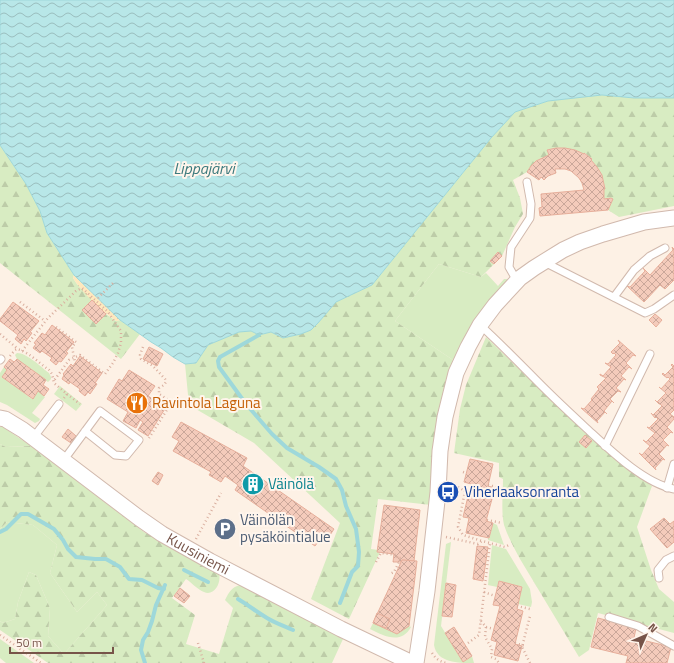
<svg xmlns="http://www.w3.org/2000/svg" width="674" height="663" font-family="'Titillium Web',sans-serif">
  <style>
    .green { fill: #d8ecc2 }
    .forest { fill: url(#forest-firs) }
    .sand { fill: url(#sand-dots) }
    .water { fill: url(#water-waves); stroke: #9ed8da }
    .lines { fill: none; stroke-linecap: round; stroke-linejoin: round }
    .stream { stroke: #9ed8da; stroke-width: 4 }
    .building { fill: url(#building-cross-hatch); stroke: #e7af9b }
    .service-casing { stroke: #d1b9ad; stroke-width: 9 }
    .minor-casing { stroke: #d1b9ad; stroke-width: 17 }
    .path { stroke: #d9ae9e; stroke-width: 2.5; stroke-dasharray: 1 3; stroke-linecap: butt }
    .service { stroke: #fff; stroke-width: 7 }
    .minor { stroke: #fff; stroke-width: 15 }
    .labels { text-anchor: middle; stroke-width: 4; stroke-linejoin: round; paint-order: stroke }
    .food-label { font-size: 15px; fill: #c56008; stroke: #fff5ec; text-anchor: start }
    .culture-label { font-size: 15px; fill: #0d838f; stroke: #fff5ec; text-anchor: start }
    .transit-label { font-size: 15px; fill: #164399; stroke: #fff5ec; text-anchor: start }
    .service-label { font-size: 15px; fill: #4e5e75; stroke: #fff5ec; text-anchor: start }
    .street-label { font-size: 15px; fill: #775449; stroke: #fff5ec }
    .water-label { font-size: 16px; font-style: italic; fill: #3c7a7d; stroke: #fff5ec }
  </style>
  <defs>
    <pattern id="forest-firs" width="22" height="20" patternUnits="userSpaceOnUse"><rect width="22" height="20" fill="#d8ecc2"/><path d="M5 1l3.5 6h-7zM16 11l3.5 6h-7z" fill="#bdcca8"/></pattern>
    <pattern id="sand-dots" width="8" height="8" patternUnits="userSpaceOnUse"><rect width="8" height="8" fill="#fee8be"/><path d="M2 2h.1M6 6h.1" fill="none" stroke="#d2bf9c" stroke-width="1.8" stroke-linecap="round"/></pattern>
    <pattern id="water-waves" width="16" height="10" patternUnits="userSpaceOnUse"><rect width="16" height="10" fill="#b8e7e8"/><path d="M0 5q4-4 8 0t8 0" fill="none" stroke="#9abebe"/></pattern>
    <pattern id="building-cross-hatch" width="8" height="8" patternUnits="userSpaceOnUse"><rect width="8" height="8" fill="#f4cbbb"/><path d="M0 0l8 8M0 8l8-8" fill="none" stroke="#caa79a"/></pattern>
  </defs>
  <rect width="100%" height="100%" fill="#fdf1e5"/>
  <g class="green">
    <path d="M439 264 481 277 486 273 498 286 504 279H507L508 282 472 327 453 360 395 321Z"/>
    <path d="M17 353C27 353 41 367 49 373L51 377V379L48 382 17 359 15 355Z"/>
    <path d="M4 367 7 370 3 377 32 399 38 391 45 397 32 413 40 419 39 421 35 423 7 405 0 402V373Z"/>
    <path d="M60 386 82 404 76 411 54 394Z"/>
    <path d="M0 427H3L31 446 6 447 0 444Z"/>
    <path d="M7 522 33 525 57 545 50 573 77 612 97 592 107 605 64 654 48 636 50 608 36 575 29 572 18 602 15 619 3 623 0 621V529Z"/>
    <path d="M493 523 497 525 504 545 488 540V538H489Z"/>
    <path d="M451 542 441 626 463 662 472 656 474 663C458 663 437 663 434 645L446 544Z"/>
    <path d="M492 545 506 549 530 589 532 602 531 607 518 604 522 587 499 581 497 587 488 585Z"/>
    <path d="M404 619H410L409 626 411 627C401 645 384 636 370 629L373 623 386 628Z"/>
    <path d="M0 639 34 663H6L0 658Z"/>
  </g>
  <g class="forest">
    <path d="M602 95 634 98H674V206L619 217 608 210 612 199 611 198 604 199V189H605C603 177 599 169 591 160L592 159 585 153 584 154C571 149 561 147 547 150L549 155 536 161 531 166 527 172 513 180 520 198 523 214 515 227 502 256 498 252 490 261 494 264 481 277 439 264 395 321 453 360 439 411 431 505 378 499 371 549 378 550 380 552 349 619 311 599 340 523 254 443 189 405 185 364 196 363 208 345 239 332 251 331 259 335 271 332 283 338 301 334 311 330 318 323 336 302 372 285 491 138 515 112 548 101Z"/>
    <path d="M0 145 26 184 40 211 47 233 74 275 73 278 77 284 106 314 116 321 120 320 140 334 121 359 0 263Z"/>
    <path d="M486 337 579 427 611 456 652 486 637 527 651 570 659 589 674 602V633L598 613 589 650 579 657 520 559C514 548 508 537 504 525 501 512 503 493 503 479L499 477V463L454 453 460 409 466 385Z"/>
    <path d="M0 444 6 447 31 446 144 532 218 571C223 580 215 597 204 592 198 590 191 582 186 579L172 598 195 615 186 644 219 654 233 608 225 600C229 592 232 587 240 585L343 639 332 663H48L0 630V621L3 623 15 619 18 602 29 572 36 575 50 608 48 636 64 654 107 605 97 592 77 612 50 573 57 545 33 525 7 522 0 529Z"/>
  </g>
  <path class="sand" d="M74 275 120 320 116 321C101 310 82 293 73 278Z"/>
  <path class="water" d="M0 0H674V98H634L602 95 548 101 515 112 491 138 372 285 336 302 318 323 311 330 301 334 283 338 271 332 259 335 251 331 239 332 208 345 196 363 185 364 173 357 161 348 151 342 120 320 74 275 47 233 40 211 26 184 0 145Z"/>
  <g class="lines">
    <g class="stream">
      <path d="M259 335 220 357 218 361 219 367 246 404 272 434 287 448 319 467 336 479 342 490 346 506 356 529 359 552 358 566 352 572 340 603"/>
      <path d="M0 532 6 529 21 514H28L54 529 63 540 68 549 76 557 95 559H106L120 567 129 579 142 580 158 588 164 589"/>
      <path d="M184 570 208 582"/>
      <path d="M238 599C248 605 257 612 267 618 275 623 284 626 293 630"/>
      <path d="M145 663 141 650 143 640 148 632 152 621 156 605 165 585"/>
    </g>
  </g>
  <g class="building">
    <path d="M556 148H565L575 150 584 154V153L592 159 591 160 597 167 602 175 605 189H604V199L611 198 613 199 608 210 540 216 539 208 542 207 541 194 584 190 582 183 579 178 571 171 565 169H555L556 173 548 176 544 180 541 177 539 180 527 172 531 166 536 161 549 155 547 150Z"/>
    <path d="M672 247 674 249V280L665 289 660 285 644 302 627 286 630 287 645 271 643 268 650 275 673 250Z"/>
    <path d="M498 252 502 256 494 264 490 261Z"/>
    <path d="M92 300 106 314 96 324 82 310Z"/>
    <path d="M13 302 39 321 30 332 32 333 26 341 24 339 21 344 15 339 18 335 0 321V319Z"/>
    <path d="M655 314 662 320 656 327 649 320Z"/>
    <path d="M52 325 74 342 66 352 68 353 61 362 59 361 56 365 50 360 52 358 42 351 40 353 33 348 36 344 34 343 42 333 45 335Z"/>
    <path d="M618 340 636 356 633 355 626 363 632 369 629 367 621 376 626 380 624 379 616 388 621 392 618 391 610 399 614 403 612 401 604 411 607 414 605 412 597 421 598 423 581 408 584 409 592 400 591 399 599 389 597 387 606 378 600 375V374L603 376 611 367 605 363 608 364 616 355 614 353 613 354 611 352 620 343Z"/>
    <path d="M149 347 163 354 157 366 143 359Z"/>
    <path d="M80 356 102 373 95 383 97 384 90 394 88 392 85 396 79 391 80 389 70 382 69 384 62 379 64 375 63 374 71 364 73 366Z"/>
    <path d="M10 359 14 362 17 359 46 380 43 385 49 389 44 396 38 391 33 399 2 377 7 370 4 367Z"/>
    <path d="M672 364 674 366V410L670 414 674 417V419L667 427 673 433 671 432 663 440 669 446 667 445 659 454 665 460 663 459 655 468 656 470 639 453 642 455 650 446 643 440 646 442 655 433 647 427 649 428 658 419 656 417 655 418 651 413 653 415 662 406 660 404H659L655 400 657 402 666 393 659 387 661 389 670 379 668 377 667 378 662 374 663 373 665 375 673 367 671 365Z"/>
    <path d="M129 370 155 386 148 396 166 407 148 436 138 430 143 422 140 420 136 428 123 421 128 412 107 399 119 379 122 381Z"/>
    <path d="M181 422 247 458 243 466 249 470 334 529 328 538 323 535 315 546 235 490 238 485 228 478 225 476 221 482 209 475 211 472 173 451 179 441 172 437Z"/>
    <path d="M68 429 76 436 71 443 62 437Z"/>
    <path d="M585 435 592 441 586 448 579 442Z"/>
    <path d="M470 459 493 464 488 486 495 488 486 521 493 523 489 538 466 533 469 518 463 517 471 484 464 482Z"/>
    <path d="M158 472 163 475 158 485 152 481Z"/>
    <path d="M384 505 420 510 414 561 402 560 401 562H393L394 554 377 552Z"/>
    <path d="M664 518 670 524 674 521V542L667 548 650 529Z"/>
    <path d="M477 546 488 547 483 581 473 579Z"/>
    <path d="M402 560 417 561 409 626 397 634 373 623Z"/>
    <path d="M499 581 522 587 517 609 523 611 515 644 522 646 518 661 494 655 497 642 491 640 500 606 493 605Z"/>
    <path d="M446 583 456 585 452 617 442 616Z"/>
    <path d="M180 588 190 596 184 603 174 596Z"/>
    <path d="M377 613 390 619 386 628 373 623Z"/>
    <path d="M598 618 636 628 634 638 671 647 667 663H626L628 656 591 647Z"/>
    <path d="M454 627 472 656 463 662 445 633Z"/>
  </g>
  <g class="lines">
    <g class="service-casing">
      <g id="service">
        <path d="M544 262 645 313 654 309 674 295"/>
        <path d="M517 281 509 267 511 247 530 218 531 204 527 182"/>
        <path d="M614 297 634 270 650 256 665 248"/>
        <path d="M480 325C502 345 522 366 543 387 557 401 571 414 585 427 608 448 643 483 674 489"/>
        <path d="M0 360 1 359"/>
        <path d="M33 438 59 404"/>
        <path d="M605 446 650 354"/>
        <path d="M63 461 100 411 139 440 126 456 115 455 85 431"/>
        <path d="M667 488 674 464"/>
        <path d="M659 578 658 570 666 560 674 556"/>
        <path d="M609 617 638 626 674 646"/>
      </g>
    </g>
    <g class="minor-casing">
      <g id="minor">
        <path id="s1" d="M0 418 5 419 23 430 139 518 162 534 210 561 341 629 412 663"/>
        <path d="M416 663 427 591 438 492 440 451 445 417 456 373 468 347 480 325 495 305 506 293 520 278 534 268 563 250 580 242 603 234 644 222 674 218"/>
      </g>
    </g>
    <g class="path">
      <path d="M98 298 114 282"/>
      <path d="M20 302 45 321"/>
      <path d="M56 327 76 342 72 347 75 362"/>
      <path d="M0 334 18 349"/>
      <path d="M143 347 140 355 141 359 153 366 165 379 166 382 164 385 159 388V394L172 402 149 438"/>
      <path d="M22 351 48 318 76 291 82 288 108 312 121 331V343L118 353 113 363 105 374 80 355 69 360 53 382"/>
      <path d="M10 356 15 350 17 349C29 352 39 363 49 370L52 374 54 383 67 394 64 398"/>
      <path d="M67 394 80 404"/>
      <path d="M463 472 466 473"/>
      <path d="M488 485 497 487"/>
      <path d="M458 487 465 491 458 527 463 535 482 541"/>
      <path d="M487 520 502 523"/>
      <path d="M446 537 478 544 482 541 505 547 509 545"/>
      <path d="M196 539 221 493"/>
      <path d="M398 557 397 558H401L402 560"/>
      <path d="M376 562 381 553 397 555V558L400 560 394 572 390 574"/>
      <path d="M484 592 495 596"/>
      <path d="M517 606 530 609"/>
      <path d="M481 621 486 627 485 637 492 649 491 657 496 659 499 663"/>
      <path d="M486 627 494 629"/>
      <path d="M0 635 41 663"/>
      <path d="M198 643 204 663"/>
      <path d="M468 643 479 635 490 543"/>
      <path d="M515 643 525 646"/>
      <path d="M432 653C436 659 439 661 446 663"/>
      <path d="M530 663 522 647 530 616"/>
    </g>
    <use href="#service" class="service"/>
    <use href="#minor" class="minor"/>
  </g>
  <defs>
    <g id="restaurant-disc" transform="scale(1.15)"><circle r="9.5" fill="#e8710a" stroke="#fff5ec"/><path d="M-5-6h1v4h1v-4h1v4h1v-4h1v5L-1.5 .5V6h-2V.5L-5-1ZM5-6V6H3V1.5H1.5Q1.5-4 5-6Z" fill="#fff"/></g>
    <g id="building-disc" transform="scale(1.15)"><circle r="9.5" fill="#0f9aa8" stroke="#fff5ec"/><path d="M-4-6H4V6H1V3H-1V6H-4ZM-2.5-4.3h1.7v1.8h-1.7ZM.8-4.3h1.7v1.8H.8ZM-2.5-1h1.7V.8h-1.7ZM.8-1h1.7V.8H.8Z" fill="#fff"/></g>
    <g id="bus-disc" transform="scale(1.15)"><circle r="9.5" fill="#1a4fb4" stroke="#fff5ec"/><path d="M-5-6H5V4H4V6H2V4H-2V6H-4V4H-5ZM-3.5-4V0h7V-4ZM-3.5 1.2v1.5H-2V1.2ZM2 1.2v1.5H3.5V1.2Z" fill="#fff"/></g>
    <g id="parking-disc" transform="scale(1.15)"><circle r="9.5" fill="#5c6f8a" stroke="#fff5ec"/><path d="M-3.5-5.5H1a3.5 3.5 0 0 1 0 7H-1V5.5H-3.5ZM-1-3.4V-.6H.8a1.4 1.4 0 0 0 0-2.8Z" fill="#fff"/></g>
  </defs>
  <g fill-rule="evenodd">
    <use href="#restaurant-disc" x="137" y="403"/>
    <use href="#building-disc" x="253" y="484"/>
    <use href="#bus-disc" x="448" y="492"/>
    <use href="#parking-disc" x="225" y="529"/>
  </g>
  <g class="labels">
    <g class="food-label">
      <text x="152" y="408">Ravintola Laguna</text>
    </g>
    <g class="culture-label">
      <text x="268" y="489">Väinölä</text>
    </g>
    <g class="transit-label">
      <text x="464" y="497">Viherlaaksonranta</text>
    </g>
    <g class="service-label">
      <text x="240" y="525">Väinölän<tspan x="240" dy="17">pysäköintialue</tspan></text>
    </g>
    <g class="street-label">
      <text dy="5" stroke="none"><textPath href="#s1" startOffset="241">Kuusiniemi</textPath></text>
    </g>
    <g class="water-label">
      <text x="204" y="174">Lippajärvi</text>
    </g>
  </g>
  <g transform="translate(646 635) rotate(45)" stroke="#fff5ec" stroke-width="3" paint-order="stroke">
  <path d="M0-3L7 15L0 10L-7 15Z" fill="#775449"/>
  <text y="-6" font-size="11" font-weight="bold" text-anchor="middle" fill="#775449">N</text>
  </g>
  <path d="M10 647v6h103v-6" fill="none" stroke="#775449" stroke-width="2"/>
  <text x="16" y="647" font-size="12" fill="#775449" stroke="#fff5ec" stroke-width="3" paint-order="stroke">50 m</text>
</svg>
